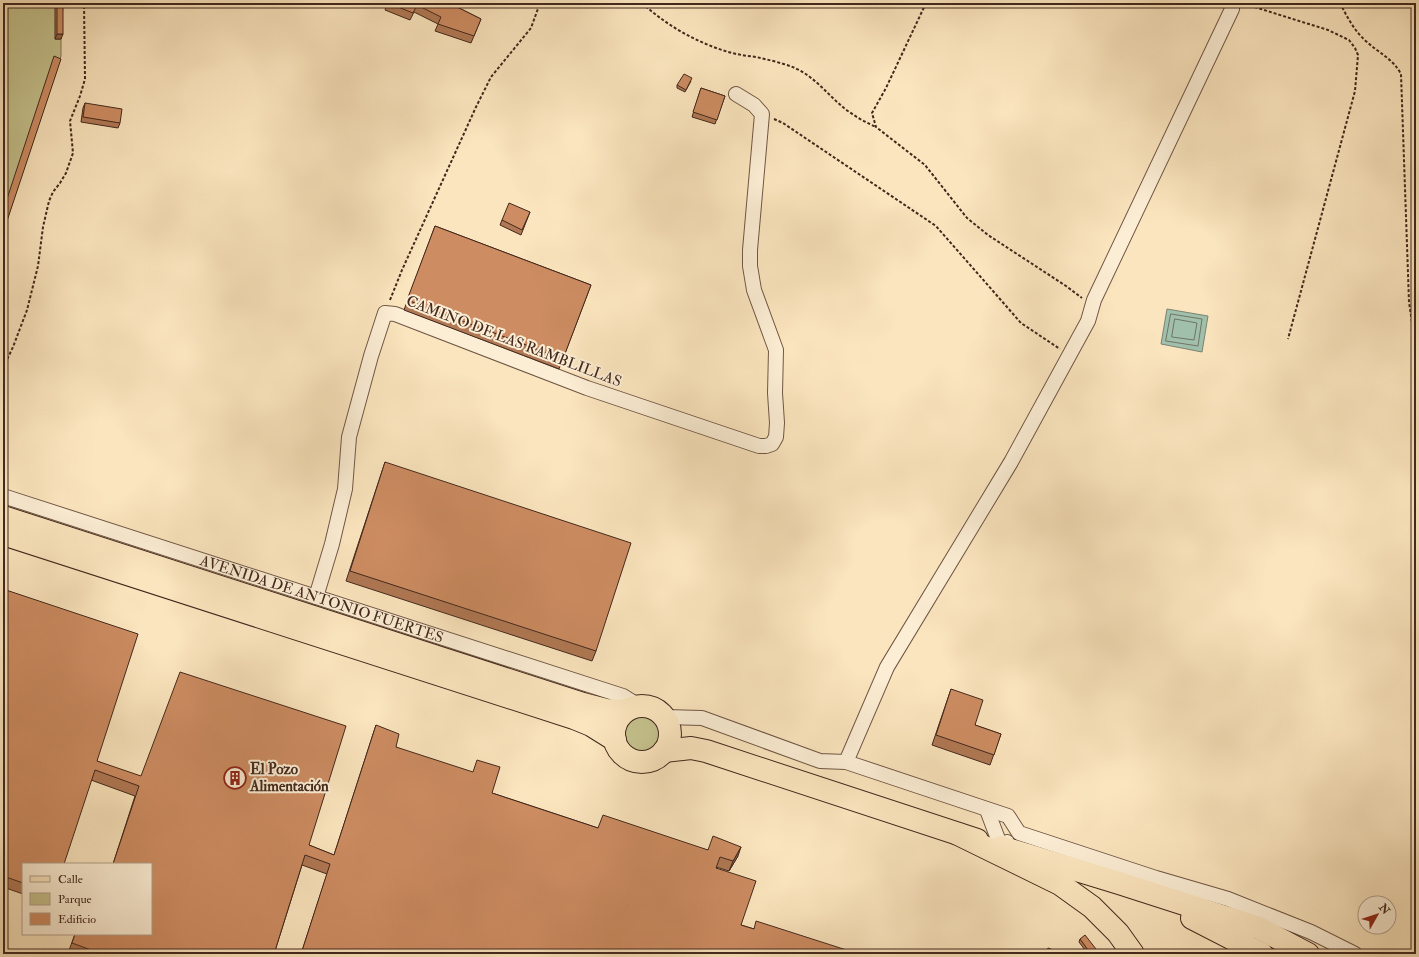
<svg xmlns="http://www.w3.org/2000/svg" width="1419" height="957" font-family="'IM FELL Double Pica',serif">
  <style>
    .green { fill: #c5c28d; stroke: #847555 }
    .water { fill: #a0c0ab; stroke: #7a8372 }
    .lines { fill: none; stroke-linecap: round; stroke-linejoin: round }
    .shore { stroke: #717464; stroke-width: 1 }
    .minor-casing { stroke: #705745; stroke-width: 16 }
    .primary-casing { stroke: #42281d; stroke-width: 24 }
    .motorway-casing { stroke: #42281d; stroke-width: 24 }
    .path { stroke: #42281d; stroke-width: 2; stroke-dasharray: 3 2; stroke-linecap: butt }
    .minor { stroke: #fceed5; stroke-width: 14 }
    .primary { stroke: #fbe5be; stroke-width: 22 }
    .motorway { stroke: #fbe5be; stroke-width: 22 }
    .wall { fill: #b07854; stroke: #42281d }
    .shaded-wall { fill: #906245; stroke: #42281d }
    .building { fill: #cd8c62; stroke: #42281d }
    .labels { text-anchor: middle; stroke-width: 4; stroke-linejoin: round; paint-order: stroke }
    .street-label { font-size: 15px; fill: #42281d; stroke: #fceed5 }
    .poi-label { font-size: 15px; font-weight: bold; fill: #42281d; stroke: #fceed5; text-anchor: start }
  </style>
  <rect width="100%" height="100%" fill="#fbe5be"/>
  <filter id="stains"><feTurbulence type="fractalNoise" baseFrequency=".005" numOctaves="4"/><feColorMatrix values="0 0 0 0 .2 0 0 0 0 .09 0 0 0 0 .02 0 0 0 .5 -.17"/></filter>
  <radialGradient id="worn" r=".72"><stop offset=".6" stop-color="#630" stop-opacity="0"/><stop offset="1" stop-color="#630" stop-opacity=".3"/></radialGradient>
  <g class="green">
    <path d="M3 3H61V56L3 232Z"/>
    <circle cx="642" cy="734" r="25"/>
  </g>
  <path class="water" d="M1167 309 1208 316 1202 352 1161 344Z"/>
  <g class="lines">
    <g class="shore">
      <path d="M1171 314 1202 319 1198 346 1166 341Z"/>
      <path d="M1175 319 1197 323 1194 340 1172 337Z"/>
    </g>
    <g class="minor-casing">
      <g id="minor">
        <path id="s1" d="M3 496 623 696 639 706"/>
        <path d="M316 597 332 544 345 489 349 437 371 356 385 313 395 314 587 388 759 446H766L772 444 776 437 777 423 775 393 776 350 754 290 750 266V250L762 114 754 105 736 94"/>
        <path d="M665 717 702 718 820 761 846 762 1008 816 1019 833 1156 878 1228 899 1311 932 1355 954"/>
        <path d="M846 762 887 667 1011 462 1088 321 1094 300 1232 9V3"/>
        <path d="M987 810 1001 847 1007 842"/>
      </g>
    </g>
    <g class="primary-casing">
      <g id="primary">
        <path d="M3 517 583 704 606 710 625 711"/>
        <path d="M3 534 574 718 591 725 615 740"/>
        <circle cx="642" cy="734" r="28"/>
        <path d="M664 751 691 748 706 751 977 840"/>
      </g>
    </g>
    <g class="motorway-casing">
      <g id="motorway">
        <path d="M958 834 1060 884 1092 907 1118 933 1133 954"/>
        <path d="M1001 847 1119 883 1259 928 1308 954"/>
        <path d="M1192 918 1262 954"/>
      </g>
    </g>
    <g class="path">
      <path d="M642 3C667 26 699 44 732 53 740 55 748 56 756 57 769 60 783 63 795 68 815 77 828 95 844 108 854 116 865 122 876 127"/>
      <path d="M926 3 886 88 872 113 876 127 925 165 967 218 988 235 1066 286 1082 298"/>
      <path d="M1340 3C1347 17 1355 32 1367 42 1379 53 1393 59 1401 74L1409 302 1416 350"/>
      <path d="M1245 4 1328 30 1349 40 1355 48 1358 55 1355 91 1288 339"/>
      <path d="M774 119 783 123 936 226 1021 323 1060 349"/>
      <path d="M390 300 402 270 476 107 491 77 531 28 540 3"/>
      <path d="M3 368 13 347 27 310 38 266 43 227 49 201 53 192 60 183 66 173 73 153 70 121 80 96 85 79 84 3"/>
    </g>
    <use href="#minor" class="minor"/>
    <use href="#primary" class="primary"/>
    <use href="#motorway" class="motorway"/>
  </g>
  <g class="wall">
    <path d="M55 3H63L61 39H55Z"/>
    <path d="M384 3H449L481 19 471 43 435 31 438 24 414 12 410 20 385 10 387 4Z"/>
    <path d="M691 81 685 92 677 88V85Z"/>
    <path d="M701 88 725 96 715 124 692 117Z"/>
    <path d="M85 103 120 123 118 128 81 122 83 108Z"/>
    <path d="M530 212 521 235 500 225 502 220Z"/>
    <path d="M435 226 591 285 559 369 404 310Z"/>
    <path d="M385 462 596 651 592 661 346 581Z"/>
    <path d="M3 589 97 761 309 845 334 855 376 725 396 747 492 793 598 828 738 856 729 871 716 867V868L741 925 754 929 859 954H301L327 874 302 865 274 954H71L68 953 75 934H151V864H113L135 796 91 780 23 864V894L3 887Z"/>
    <path d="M951 689 975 725 1001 734 990 765 932 745Z"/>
    <path d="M1080 939 1095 952 1092 954H1088L1079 942Z"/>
  </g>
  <g class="shaded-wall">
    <path d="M57 34H63L61 39H55Z"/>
    <path d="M741 847 738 856 729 871 733 861Z"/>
    <path d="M1096 949 1095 952 1092 954H1091Z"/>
  </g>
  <g class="building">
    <rect x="57" y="3" width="6" height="31"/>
    <path d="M388 3H449L481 19 474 36 438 24 441 17 417 5 413 13Z"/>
    <path d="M54 56 61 59 3 233V211Z"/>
    <path d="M684 74 692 78 686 90 677 85Z"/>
    <path d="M701 88 725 96 717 120 693 112Z"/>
    <path d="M85 103 122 109 120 123 83 117Z"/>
    <path d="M3 190H5L3 196Z"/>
    <path d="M509 203 530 212 522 230 502 220Z"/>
    <path d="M435 226 591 285 563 359 407 300Z"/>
    <path d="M385 462 631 543 596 651 350 571Z"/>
    <path d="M3 589 138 634 97 761 141 776 180 672 346 726 309 845 334 855 376 725 399 734 396 747 473 772 477 760 500 767 492 793 598 828 603 815 708 850 713 836 741 847 733 861 720 857 716 868 756 881 741 925 754 929 756 921 859 954H301L330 864 305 855 274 954H89L91 950 72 943 75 934H151V864H113L139 786 95 770 64 864H23V883L3 876Z"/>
    <path d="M951 689 983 700 975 725 1001 734 994 755 936 735Z"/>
    <path d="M1085 935 1096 949 1091 954 1080 939Z"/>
    <path d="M1048 948 1064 954H1045Z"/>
  </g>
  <defs>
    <g id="building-ring" transform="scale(1.15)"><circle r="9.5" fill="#fceed5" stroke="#8f2418" stroke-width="1.5"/><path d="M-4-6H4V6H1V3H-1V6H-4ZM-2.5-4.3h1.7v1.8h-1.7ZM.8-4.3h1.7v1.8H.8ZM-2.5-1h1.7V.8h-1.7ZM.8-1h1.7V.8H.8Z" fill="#8f2418"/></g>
  </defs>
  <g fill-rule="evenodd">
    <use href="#building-ring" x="235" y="778"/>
  </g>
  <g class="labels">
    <g class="street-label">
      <text transform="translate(514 341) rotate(21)" y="5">CAMINO DE LAS RAMBLILLAS</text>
      <text dy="5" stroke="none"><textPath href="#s1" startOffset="335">AVENIDA DE ANTONIO FUERTES</textPath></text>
    </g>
    <g class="poi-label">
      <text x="250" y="774">El Pozo<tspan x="250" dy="17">Alimentación</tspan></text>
    </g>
  </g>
  <rect width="1419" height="957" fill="none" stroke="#fbe5be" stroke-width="16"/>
  <rect x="4" y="4" width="1411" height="949" fill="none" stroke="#42281d" stroke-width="2"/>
  <rect x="8" y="8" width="1403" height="941" fill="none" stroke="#42281d"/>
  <rect x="22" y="863" width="130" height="72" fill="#fceed5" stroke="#b29f8b"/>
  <rect x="30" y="876" width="20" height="6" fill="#fbe5be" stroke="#b29f8b"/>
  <text x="58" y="883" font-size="12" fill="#42281d">Calle</text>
  <rect x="30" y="893" width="20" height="12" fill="#c5c28d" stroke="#b29f8b"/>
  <text x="58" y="903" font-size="12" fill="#42281d">Parque</text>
  <rect x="30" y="913" width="20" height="12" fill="#cd8c62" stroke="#b29f8b"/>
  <text x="58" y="923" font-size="12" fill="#42281d">Edificio</text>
  <g transform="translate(1377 915) rotate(51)"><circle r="19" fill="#fceed5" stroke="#b29f8b"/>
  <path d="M0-3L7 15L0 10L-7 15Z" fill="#8f2418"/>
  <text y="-6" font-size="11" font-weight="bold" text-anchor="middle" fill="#42281d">N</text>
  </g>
  <rect width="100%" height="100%" filter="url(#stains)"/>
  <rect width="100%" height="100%" fill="url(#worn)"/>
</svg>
